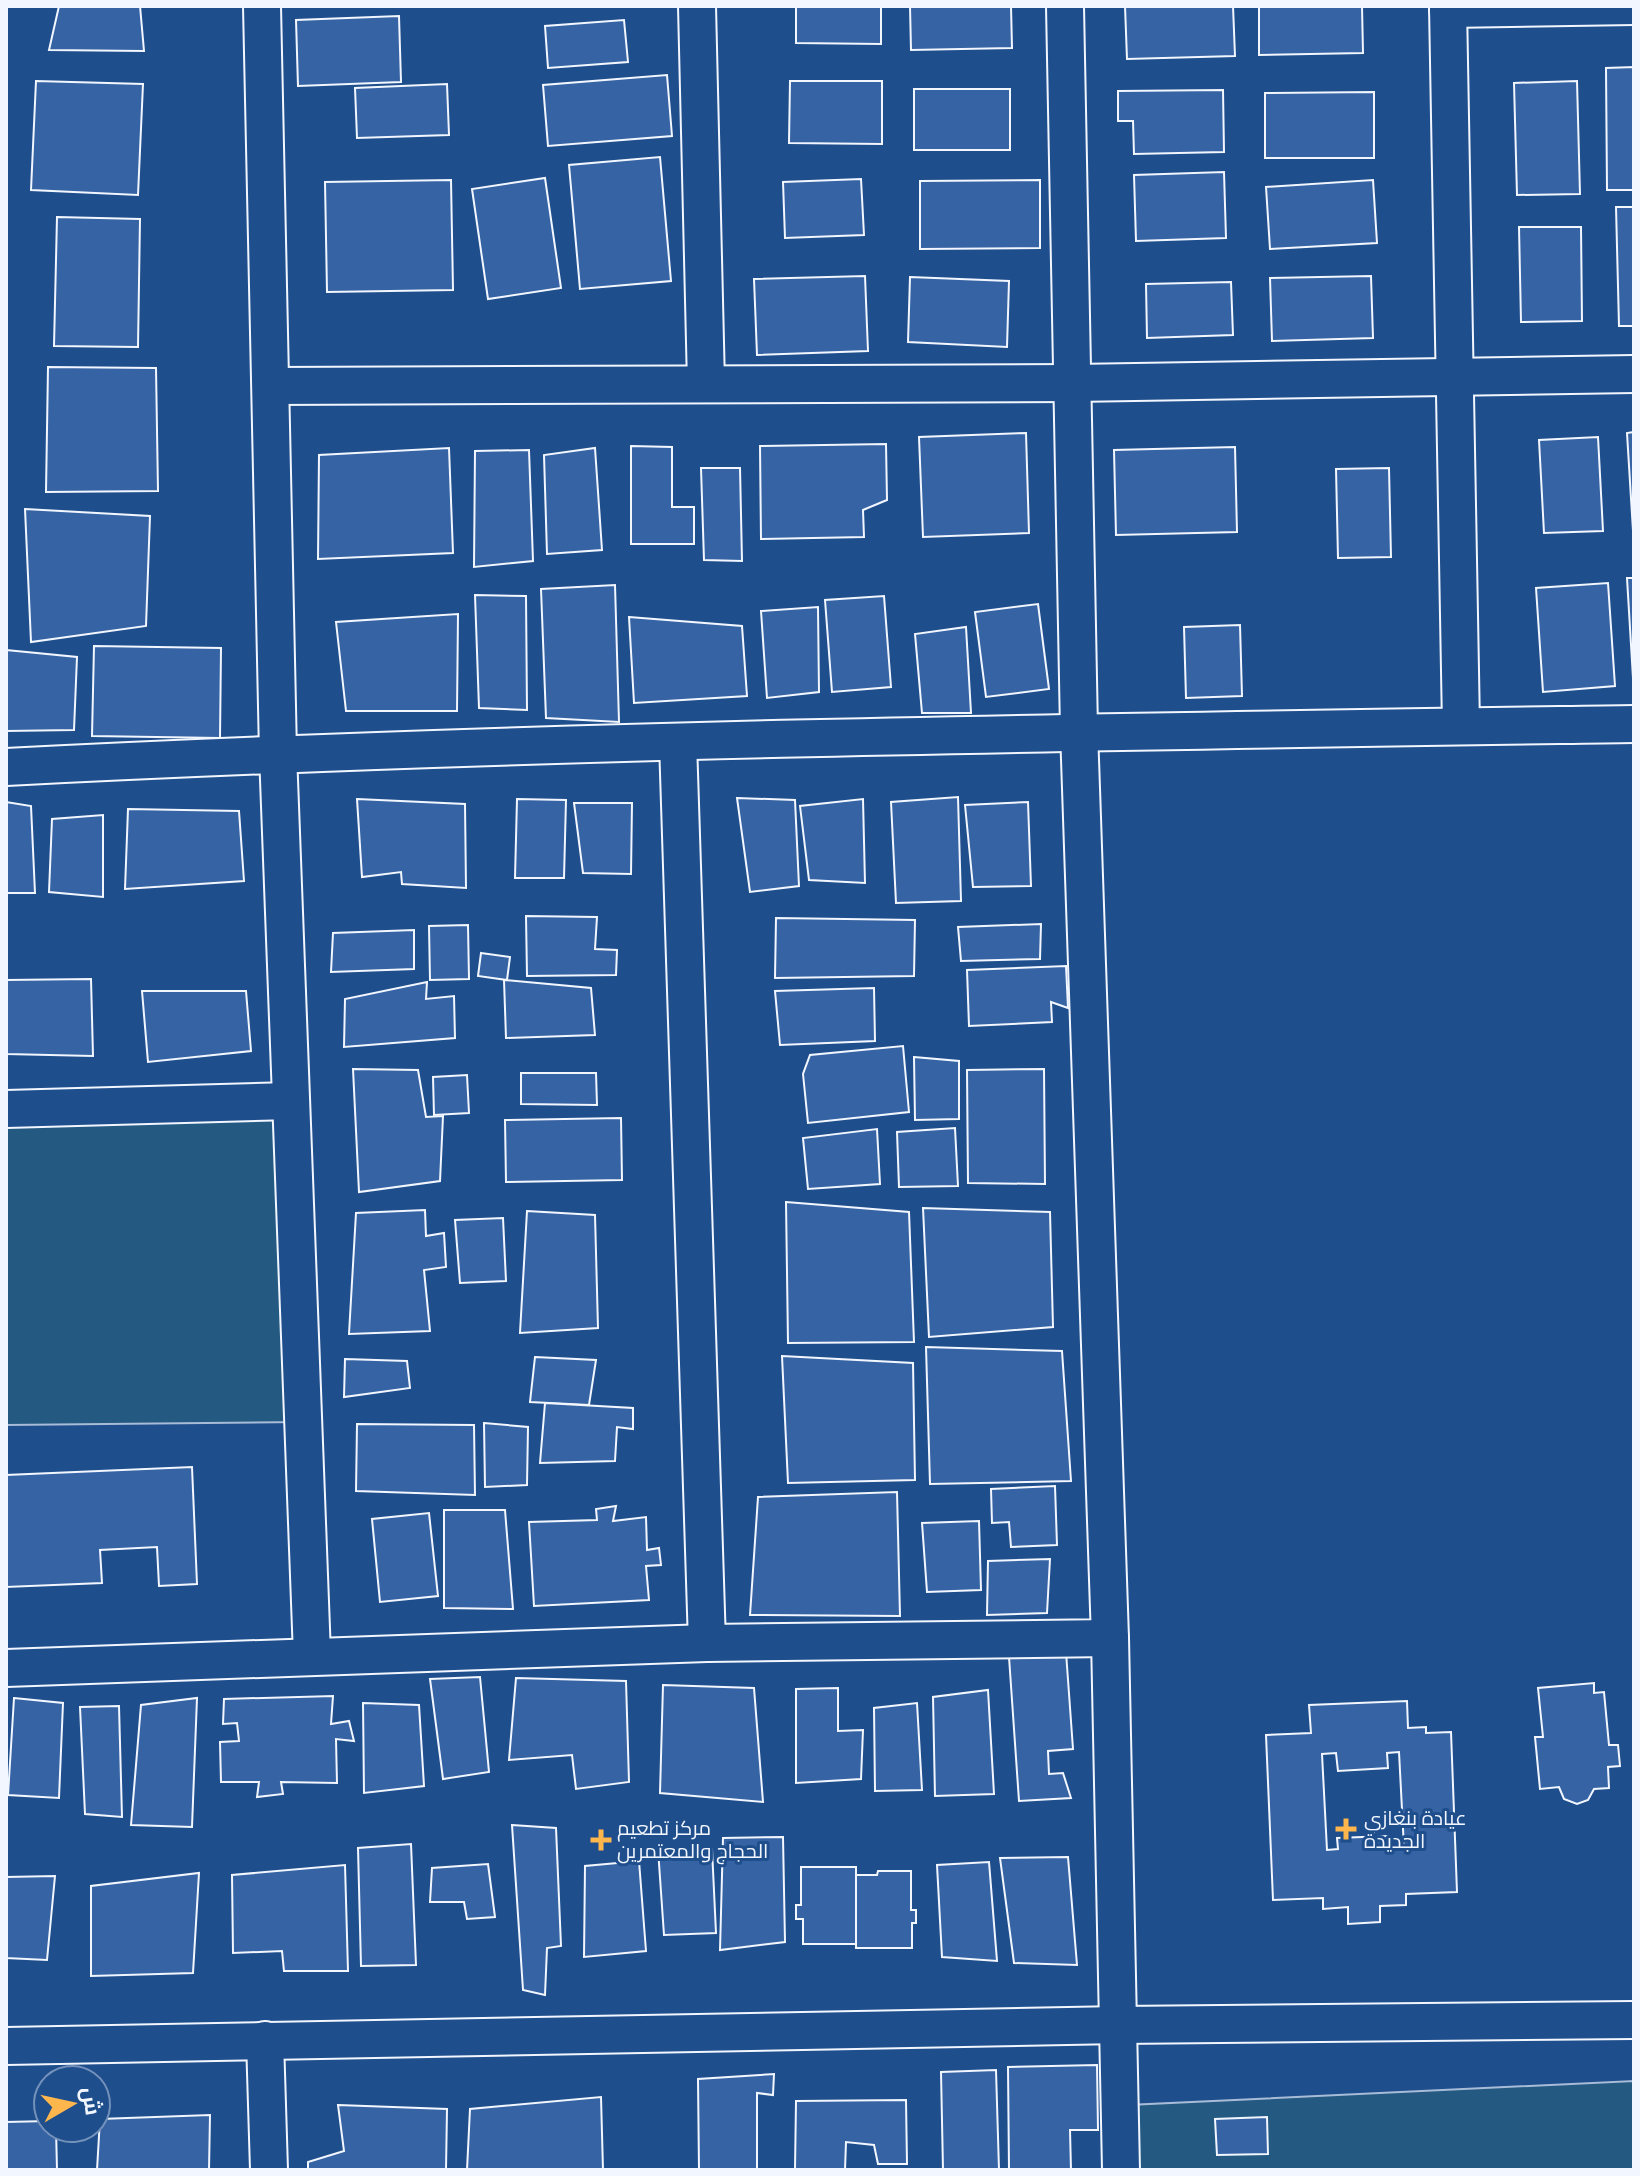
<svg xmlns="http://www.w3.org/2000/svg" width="1640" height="2176" font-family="'IBM Plex Serif',Cairo,serif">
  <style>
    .green { fill: #245a82; stroke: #a8bbd7; stroke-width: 2 }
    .building { fill: #3563a3; stroke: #f2f6ff; stroke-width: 2; fill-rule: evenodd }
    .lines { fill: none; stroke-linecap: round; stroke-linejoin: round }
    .minor-casing { stroke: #f2f6ff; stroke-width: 40 }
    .minor { stroke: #1f4e8c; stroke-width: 36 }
    .poi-dot { fill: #ffb74d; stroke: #1f4e8c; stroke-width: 3 }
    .labels { text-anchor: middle; stroke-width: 6; stroke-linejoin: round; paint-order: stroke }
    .poi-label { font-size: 20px; fill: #f2f6ff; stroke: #1f4e8c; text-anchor: start }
  </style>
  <rect width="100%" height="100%" fill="#1f4e8c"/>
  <g class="green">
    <path d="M290 1102 300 1422 6 1425V1110Z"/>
    <path d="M1634 2081V2170H1129L1128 2105Z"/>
  </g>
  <g class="building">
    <path d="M59 6H140L144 51 49 50Z"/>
    <path d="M796 6H881V44L796 43Z"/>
    <path d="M910 6H1011L1012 48 911 50Z"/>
    <path d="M1125 6H1233L1235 56 1127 59Z"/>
    <path d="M1259 6H1362L1363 53 1259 55Z"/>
    <path d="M399 16 401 82 298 86 296 20Z"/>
    <path d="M624 20 628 62 548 68 545 26Z"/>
    <path d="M1634 67V190H1607L1606 68Z"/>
    <path d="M667 75 672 136 548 146 543 85Z"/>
    <path d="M36 81 143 84 138 195 31 190Z"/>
    <path d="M790 81H882V144L789 143Z"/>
    <path d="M1577 81 1580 194 1517 195 1514 83Z"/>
    <path d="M447 84 449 135 357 138 355 88Z"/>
    <rect x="914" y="89" width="96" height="61"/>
    <path d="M1223 90 1224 152 1134 154 1133 121H1118V91Z"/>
    <path d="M1374 92V158H1265V93Z"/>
    <path d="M660 157 671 281 580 289 569 165Z"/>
    <path d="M1224 172 1226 238 1136 241 1134 175Z"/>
    <path d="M545 178 561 288 488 299 472 189Z"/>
    <path d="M861 179 864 235 785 238 783 182Z"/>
    <path d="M451 180 453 290 327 292 325 182Z"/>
    <path d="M1040 180V248L920 249V181Z"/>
    <path d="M1373 180 1377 243 1270 249 1266 187Z"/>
    <path d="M1616 207H1634V326H1619Z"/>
    <path d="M57 217 140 219 138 347 54 346Z"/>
    <path d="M1519 227H1581L1582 321 1521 322Z"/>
    <path d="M865 276 868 351 757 355 754 279Z"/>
    <path d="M1371 276 1373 338 1272 341 1270 278Z"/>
    <path d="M910 277 1009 281 1007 347 908 342Z"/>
    <path d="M1231 282 1233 335 1147 338 1146 284Z"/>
    <path d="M48 367 156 368 158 491 46 492Z"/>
    <path d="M1634 432V547L1627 433Z"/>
    <path d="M1026 433 1029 533 923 537 919 437Z"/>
    <path d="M1598 437 1603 531 1544 533 1539 440Z"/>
    <path d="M886 444 887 500 863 510 864 537 761 539 760 446Z"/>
    <path d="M631 446 672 447V507H694V544H631Z"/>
    <path d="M1235 447 1237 532 1116 535 1114 450Z"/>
    <path d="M449 448 453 553 318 559 319 455Z"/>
    <path d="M595 448 602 550 547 554 544 455Z"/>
    <path d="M529 450 533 561 474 567 475 451Z"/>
    <path d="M701 468H740L742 561 704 560Z"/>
    <path d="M1389 468 1391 557 1338 558 1336 469Z"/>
    <path d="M25 509 150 516 146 626 31 642Z"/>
    <path d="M1627 578H1634V678H1633Z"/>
    <path d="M1608 583 1615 686 1543 692 1536 588Z"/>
    <path d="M615 585 619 722 546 718 541 589Z"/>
    <path d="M475 595 526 596 527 710 479 708Z"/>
    <path d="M884 596 891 687 832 692 825 600Z"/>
    <path d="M1038 604 1049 689 986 697 975 612Z"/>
    <path d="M818 607 819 692 767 698 761 611Z"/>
    <path d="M458 614 457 711H346L336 622Z"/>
    <path d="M629 617 742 626 747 696 634 703Z"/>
    <path d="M1240 625 1242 696 1186 698 1184 627Z"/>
    <path d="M966 627 971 713H922L915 634Z"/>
    <path d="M94 646 221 648 220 738 92 736Z"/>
    <path d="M6 650 77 657 74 730 6 731Z"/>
    <path d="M958 797 961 901 896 903 891 802Z"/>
    <path d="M737 798 795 800 799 886 750 892Z"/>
    <path d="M357 799 465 804 466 888 402 884 401 872 362 877Z"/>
    <path d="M517 799 566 800 564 878H515Z"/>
    <path d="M863 799 865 883 809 880 800 806Z"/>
    <path d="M6 802 31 806 35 893H6Z"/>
    <path d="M1028 802 1031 886 973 887 965 805Z"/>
    <path d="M574 803H632L631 874 583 873Z"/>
    <path d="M128 809 239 811 244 881 125 889Z"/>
    <path d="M103 815V897L49 892 52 819Z"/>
    <path d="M526 916 597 917 595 949 617 950 616 975 527 976Z"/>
    <path d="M776 918 915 920 914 976 775 978Z"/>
    <path d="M1041 924 1040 959 961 961 958 927Z"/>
    <path d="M468 925 469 979 430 980 429 926Z"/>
    <path d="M414 930V969L331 972 333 933Z"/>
    <path d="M481 953 510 957 507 980 478 976Z"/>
    <path d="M1066 966 1068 1008 1051 1002 1052 1022 969 1026 967 970Z"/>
    <path d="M91 979 93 1056 6 1054V980Z"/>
    <path d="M504 980 591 988 595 1035 506 1038Z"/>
    <path d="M427 982 426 999 454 996 455 1038 344 1047 345 999Z"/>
    <path d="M874 988 875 1041 780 1045 775 991Z"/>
    <path d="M142 991H246L251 1051 148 1062Z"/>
    <path d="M903 1046 909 1112 808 1123 803 1074 810 1055Z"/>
    <path d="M914 1057 959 1061V1119L915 1120Z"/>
    <path d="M353 1069 418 1070 426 1117 443 1116 440 1181 359 1192Z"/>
    <path d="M1044 1069 1045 1184 968 1183 967 1070Z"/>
    <path d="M521 1073H596L597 1105 521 1104Z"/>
    <path d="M467 1075 469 1113 434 1115 433 1077Z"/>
    <path d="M621 1118 622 1180 506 1182 505 1120Z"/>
    <path d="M955 1128 958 1186 899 1187 897 1132Z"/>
    <path d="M877 1129 880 1184 808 1189 803 1138Z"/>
    <path d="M786 1202 909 1212 914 1342 788 1343Z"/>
    <path d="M923 1208 1050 1212 1053 1327 929 1337Z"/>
    <path d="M425 1210 426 1236 444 1233 446 1267 424 1270 430 1331 349 1334 356 1213Z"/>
    <path d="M527 1211 595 1215 598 1328 520 1333Z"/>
    <path d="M503 1218 506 1281 460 1283 455 1220Z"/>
    <path d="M926 1347 1062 1351 1071 1481 930 1484Z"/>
    <path d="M782 1356 913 1363 915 1480 788 1483Z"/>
    <path d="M535 1357 596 1360 589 1405 530 1402Z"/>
    <path d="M345 1359 407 1361 410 1388 344 1397Z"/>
    <path d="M545 1403 633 1408V1429L617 1427 615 1461 540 1463Z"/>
    <path d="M484 1423 528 1427 527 1485 485 1487Z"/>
    <path d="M357 1424 474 1425 475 1495 356 1491Z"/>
    <path d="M192 1467 197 1584 159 1586 157 1547 100 1550 102 1583 6 1587V1475Z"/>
    <path d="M1055 1486 1057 1545 1011 1547 1009 1522 992 1523 991 1489Z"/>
    <path d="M897 1492 900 1616 750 1615 758 1497Z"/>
    <path d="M616 1506 613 1521 646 1517 647 1550 659 1548 661 1565 646 1566 649 1600 534 1606 529 1522 597 1520 596 1509Z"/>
    <path d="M444 1510H505L513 1609 444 1608Z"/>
    <path d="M429 1513 438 1596 380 1602 372 1519Z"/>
    <path d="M979 1521 981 1590 927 1592 922 1523Z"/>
    <path d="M1050 1559 1047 1613 987 1615 988 1561Z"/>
    <path d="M1066 1652 1073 1749 1048 1751 1049 1774 1063 1773 1071 1798 1019 1801 1009 1657Z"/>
    <path d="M480 1677 489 1772 443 1779 430 1679Z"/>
    <path d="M516 1678 626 1681 629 1782 576 1789 572 1755 509 1760Z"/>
    <path d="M1594 1683V1693L1604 1692 1609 1745H1618L1620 1766 1608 1767 1609 1788 1594 1789 1588 1800 1577 1804 1564 1799 1559 1787 1540 1789 1535 1737H1543L1538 1688Z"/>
    <path d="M663 1685 754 1688 763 1802 660 1793Z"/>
    <path d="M838 1688V1731L863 1730 861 1779 796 1783V1689Z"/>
    <path d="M988 1690 994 1794 935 1796 933 1697Z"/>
    <path d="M333 1696 331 1724 349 1721 354 1741 336 1739 337 1783 281 1782 283 1794 257 1797 259 1782H221L220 1742 239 1741 237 1723 223 1724 224 1699Z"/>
    <path d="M14 1698 63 1703 59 1798 8 1795Z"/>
    <path d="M197 1698 192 1827 131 1825 141 1705Z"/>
    <path d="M1407 1701 1408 1728 1426 1727V1733L1451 1732 1457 1892 1406 1894V1905L1380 1906V1922L1348 1924V1907L1323 1909V1898L1273 1900 1266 1735 1311 1733 1309 1705ZM1399 1752 1404 1848H1389L1388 1836 1337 1838 1338 1849 1327 1850 1322 1754 1336 1753 1338 1771 1388 1768 1387 1753Z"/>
    <path d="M363 1703 419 1705 424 1786 364 1793Z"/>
    <path d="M917 1703 922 1790 875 1791 874 1708Z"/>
    <path d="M119 1706 122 1817 85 1814 80 1707Z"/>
    <path d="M512 1825 556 1828 561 1946 547 1948 545 1995 523 1990Z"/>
    <path d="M783 1837 785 1942 720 1950 723 1838Z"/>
    <path d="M411 1844 416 1965 361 1966 358 1848Z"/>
    <path d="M658 1849H712L716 1933 664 1935Z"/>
    <path d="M1068 1857 1077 1965 1014 1963 1000 1858Z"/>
    <path d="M639 1861 646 1951 584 1957 585 1866Z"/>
    <path d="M989 1862 997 1961 942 1957 937 1865Z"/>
    <path d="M488 1864 495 1917 467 1919 464 1902H430L432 1868Z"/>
    <path d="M345 1865 348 1971H284L282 1951 233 1953 232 1875Z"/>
    <path d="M801 1867H856V1944H803V1919H796V1905H801Z"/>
    <path d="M878 1871H911V1910H916V1923H912V1948H856V1875H877Z"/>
    <path d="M199 1873 193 1973 91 1976V1886Z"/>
    <path d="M55 1876 47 1960 6 1958V1877Z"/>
    <path d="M1097 2065 1098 2130H1070L1071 2170H1009L1008 2067Z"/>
    <path d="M996 2070 999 2170H943L941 2072Z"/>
    <path d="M774 2074 773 2095 757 2093V2170H699L698 2079Z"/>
    <path d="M601 2097 603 2170H467L470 2109Z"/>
    <path d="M906 2100 907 2164H878L874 2145 846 2142 845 2170H795L796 2101Z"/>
    <path d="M338 2105 447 2109 446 2170H308V2162L344 2151Z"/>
    <path d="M210 2115 209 2170H97L100 2119Z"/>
    <path d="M1267 2117 1268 2154 1217 2155 1215 2119Z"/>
    <path d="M48 2121V2128H56L57 2170H6V2122Z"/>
  </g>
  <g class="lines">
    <g class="minor-casing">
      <g id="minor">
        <path d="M262 6 278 753 312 1655"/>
        <path d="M697 6 706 384"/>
        <path d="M1448 6 1461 726"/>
        <path d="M1448 9 1634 6"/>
        <path d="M271 386 1074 383 1634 374"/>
        <path d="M678 742 707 1643"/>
        <path d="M6 767C548 739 1091 732 1634 724"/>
        <path d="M6 1109 291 1101"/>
        <path d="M1110 1638 1121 2170"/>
        <path d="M6 1668 707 1643 1110 1638 1079 730 1065 6"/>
        <path d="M265 2040 269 2170"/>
        <path d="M6 2046 1119 2025 1634 2020"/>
      </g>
    </g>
    <use href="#minor" class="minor"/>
  </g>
  <g class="poi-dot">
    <path d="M1342 1817h8v8h8v8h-8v8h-8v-8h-8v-8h8z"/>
    <path d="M597 1828h8v8h8v8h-8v8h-8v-8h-8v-8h8z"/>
  </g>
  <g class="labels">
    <g class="poi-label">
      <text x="1364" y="1825">عيادة بنغازي<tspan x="1364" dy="23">الجديدة</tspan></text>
      <text x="617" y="1835">مركز تطعيم<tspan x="617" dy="23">الحجاج والمعتمرين</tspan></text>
    </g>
  </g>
  <rect width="1640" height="2176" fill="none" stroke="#f2f6ff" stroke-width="16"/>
  <g transform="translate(72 2104) rotate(81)"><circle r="38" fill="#1f4e8c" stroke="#7391ba" stroke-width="2"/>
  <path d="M0-6L14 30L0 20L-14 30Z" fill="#ffb74d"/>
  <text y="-12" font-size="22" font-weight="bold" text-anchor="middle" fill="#f2f6ff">ش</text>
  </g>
</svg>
